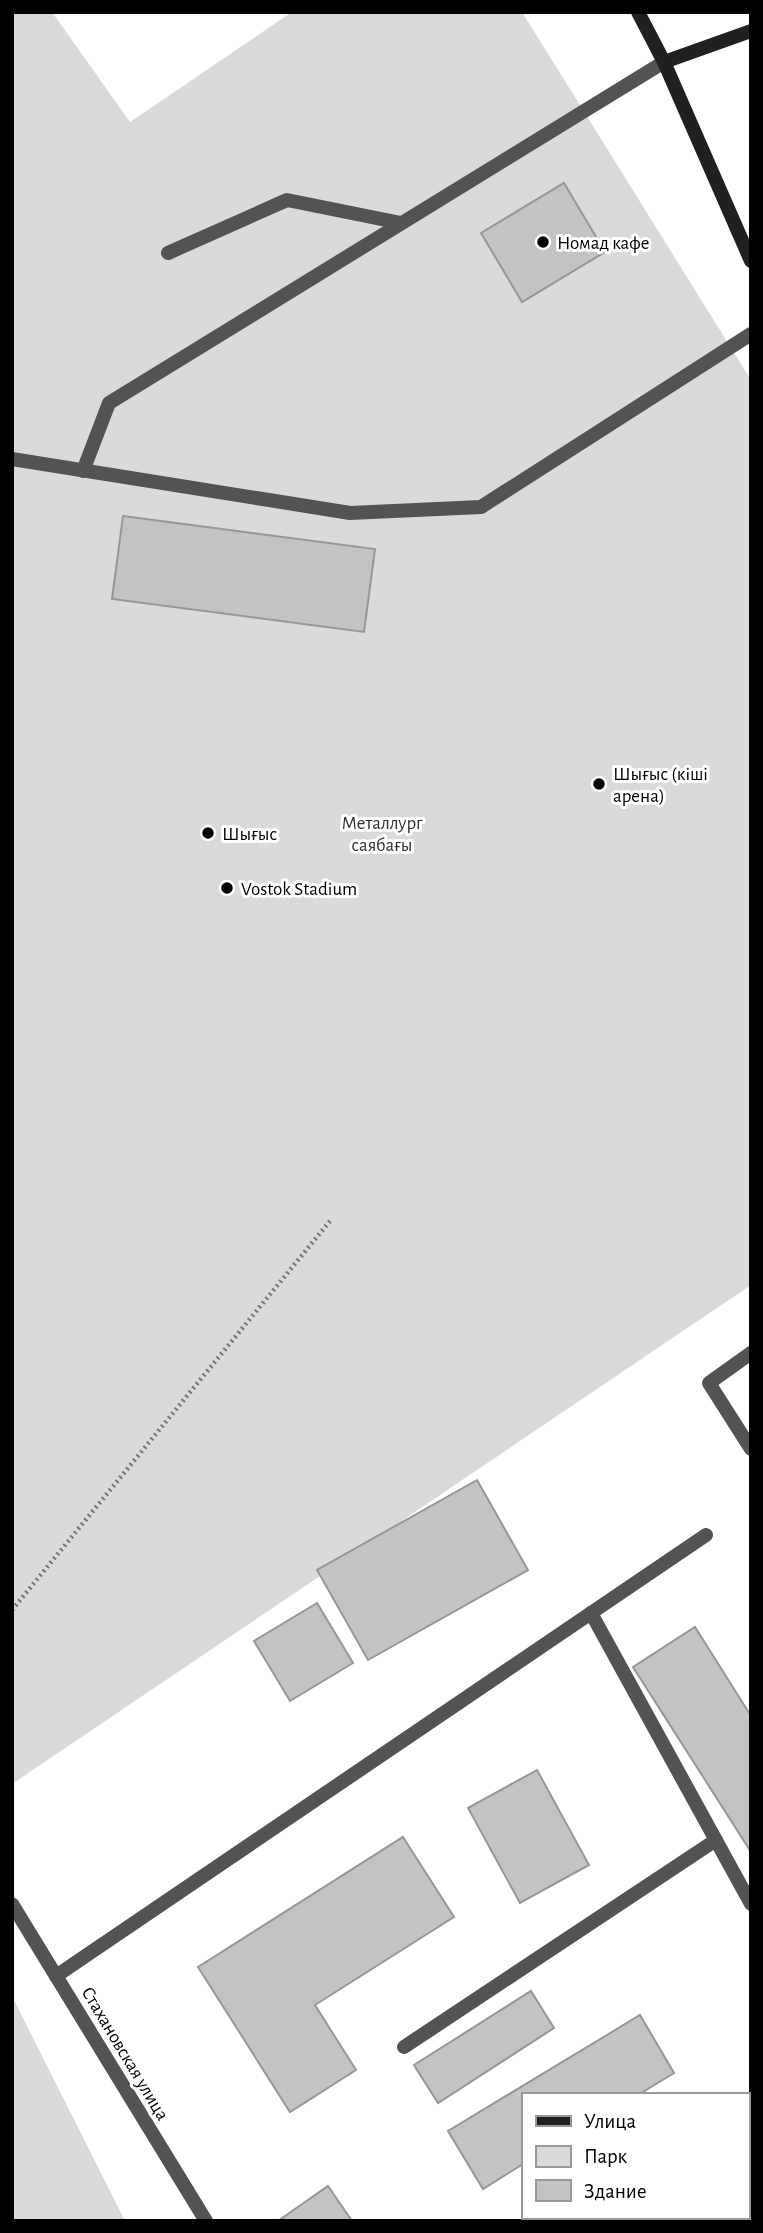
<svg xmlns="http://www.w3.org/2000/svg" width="763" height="2233" font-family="'Alegreya Sans',sans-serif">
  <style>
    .green { fill: #dadada }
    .building { fill: #c3c3c3; stroke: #979797; stroke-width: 2 }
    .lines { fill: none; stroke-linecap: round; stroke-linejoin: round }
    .path { stroke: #757575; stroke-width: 4.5; stroke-dasharray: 2 3.5; stroke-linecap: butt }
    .lane { stroke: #535353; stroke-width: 14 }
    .street { stroke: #535353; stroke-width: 14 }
    .secondary { stroke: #202020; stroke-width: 14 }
    .poi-dot { fill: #000; stroke: #fff; stroke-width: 2.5 }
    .labels { text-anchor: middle; stroke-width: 6; stroke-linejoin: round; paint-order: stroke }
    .poi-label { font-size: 19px; fill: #000; stroke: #fff; text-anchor: start }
    .park-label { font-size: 19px; fill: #313131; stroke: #fff }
    .street-label { font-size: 19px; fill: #000; stroke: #fff }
  </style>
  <rect width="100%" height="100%" fill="#fff"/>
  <g class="green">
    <path d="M12 12H52L130 122 292 12H522L751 380V1285L12 1784Z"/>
    <path d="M12 1996 125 2221H12Z"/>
  </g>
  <g class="building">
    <path d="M564 183 605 252 522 302 481 233Z"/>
    <path d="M123 516 375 549 364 632 112 599Z"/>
    <path d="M477 1480 528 1570 368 1660 317 1570Z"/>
    <path d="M317 1603 353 1663 290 1701 254 1641Z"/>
    <path d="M695 1627 751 1716V1852L633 1667Z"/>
    <path d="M537 1770 589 1865 520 1903 468 1808Z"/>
    <path d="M403 1837 454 1917 315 2005 356 2070 290 2112 198 1967Z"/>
    <path d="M531 1991 554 2028 438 2103 414 2065Z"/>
    <path d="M640 2015 674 2073 638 2095H523V2164L483 2189 448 2131Z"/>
    <path d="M328 2186 352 2221H278Z"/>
    <path d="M532 2217H630L624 2221H534Z"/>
  </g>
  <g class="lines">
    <path class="path" d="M12 1610 330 1221"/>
    <g class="lane">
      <path d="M168 253 287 200 401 223"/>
      <path d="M12 459 350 513 481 507 751 334"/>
      <path d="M83 471 109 403 664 62"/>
      <path d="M751 1353 709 1383 751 1449"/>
      <path d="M591 1613 751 1904"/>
      <path d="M56 1976 706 1535"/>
      <path d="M404 2047 716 1840"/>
      <path d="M687 2217 690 2221"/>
      <path d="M668 2221 674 2217"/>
    </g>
    <path class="street" d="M12 1904 206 2221"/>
    <g class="secondary">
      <path d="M638 12 664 62 751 261"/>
      <path d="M664 62 751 31"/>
    </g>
  </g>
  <g class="poi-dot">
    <circle cx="543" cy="242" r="7"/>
    <circle cx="599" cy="784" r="7"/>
    <circle cx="208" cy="833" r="7"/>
    <circle cx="227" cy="888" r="7"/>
  </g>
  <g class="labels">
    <g class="poi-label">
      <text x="557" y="249">Номад кафе</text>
      <text x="613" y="780">Шығыс (кіші<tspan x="613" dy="22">арена)</tspan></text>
      <text x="222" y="840">Шығыс</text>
      <text x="241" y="895">Vostok Stadium</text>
    </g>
    <g class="park-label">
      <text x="382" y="829">Металлург<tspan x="382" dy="22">саябағы</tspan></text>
    </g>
    <g class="street-label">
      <text transform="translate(126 2053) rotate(59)" y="7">Стахановская улица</text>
    </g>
  </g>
  <rect width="763" height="2233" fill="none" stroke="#000000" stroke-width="28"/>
  <rect x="522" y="2093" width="228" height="126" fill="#ffffff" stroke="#999999" stroke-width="2"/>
  <rect x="536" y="2116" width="35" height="10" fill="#202020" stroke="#999999" stroke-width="2"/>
  <text x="584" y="2128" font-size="21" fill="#000000">Улица</text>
  <rect x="536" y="2146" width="35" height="21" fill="#dadada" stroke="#999999" stroke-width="2"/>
  <text x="584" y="2163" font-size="21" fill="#000000">Парк</text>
  <rect x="536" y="2180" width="35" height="21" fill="#c3c3c3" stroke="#999999" stroke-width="2"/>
  <text x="584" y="2198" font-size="21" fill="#000000">Здание</text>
</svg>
